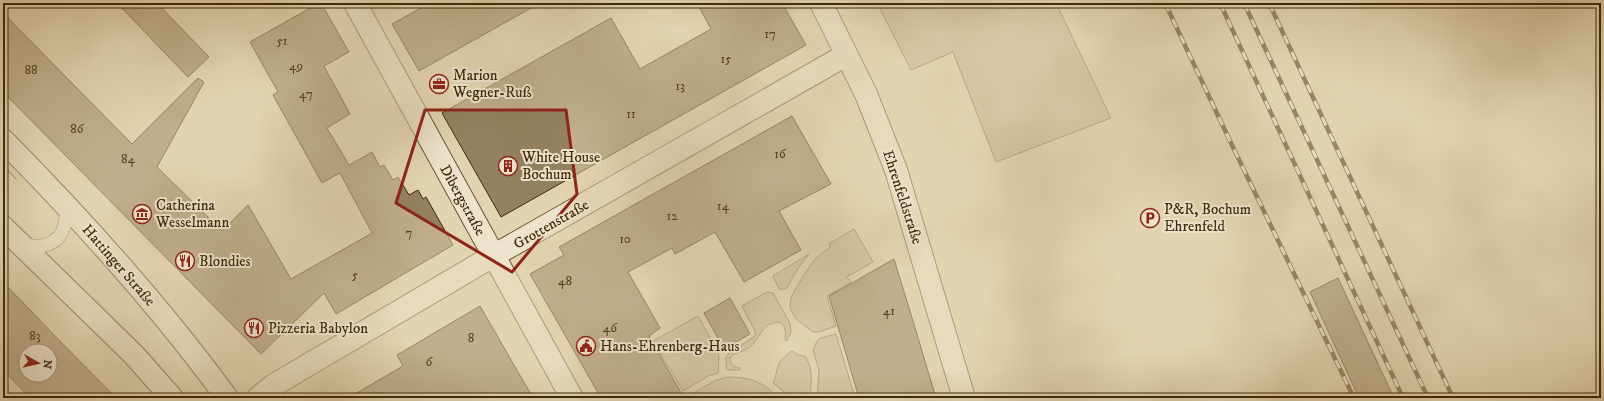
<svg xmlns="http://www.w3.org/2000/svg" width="1604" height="401" font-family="'IM FELL DW Pica',serif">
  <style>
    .green { fill: #c7b794; stroke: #82704e }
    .building { fill: #948160; stroke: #3e2809; fill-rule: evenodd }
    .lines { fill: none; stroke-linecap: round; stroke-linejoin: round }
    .service-casing { stroke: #675333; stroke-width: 14 }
    .minor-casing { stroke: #675333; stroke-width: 24 }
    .secondary-casing { stroke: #3e2809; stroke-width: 24 }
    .service { stroke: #ede3cc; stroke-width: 13 }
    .minor { stroke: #ede3cc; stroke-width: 22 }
    .secondary { stroke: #ede3cc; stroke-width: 22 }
    .tram { stroke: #3e2809; stroke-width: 1 }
    .rail-casing { stroke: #3e2809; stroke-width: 4.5 }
    .rail { stroke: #ede3cc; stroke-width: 3; stroke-dasharray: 9; stroke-linecap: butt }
    .marked { fill: none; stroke: #8f2418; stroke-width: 3; stroke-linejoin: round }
    .labels { text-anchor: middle; stroke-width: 4; stroke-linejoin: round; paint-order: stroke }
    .number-label { font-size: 13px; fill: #543e1f }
    .poi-label { font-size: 15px; fill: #3e2809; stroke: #ede3cc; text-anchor: start }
    .street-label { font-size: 15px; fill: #3e2809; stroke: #ede3cc }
  </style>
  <rect width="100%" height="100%" fill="#e3d4b1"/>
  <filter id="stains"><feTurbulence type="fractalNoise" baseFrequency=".005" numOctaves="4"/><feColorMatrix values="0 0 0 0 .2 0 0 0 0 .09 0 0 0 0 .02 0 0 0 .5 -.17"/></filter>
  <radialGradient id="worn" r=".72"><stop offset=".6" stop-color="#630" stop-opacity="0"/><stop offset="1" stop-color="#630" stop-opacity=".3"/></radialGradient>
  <g class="green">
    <path d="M877 3H1056L1111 118 996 162 953 52 911 70Z"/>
    <path d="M854 229 873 262 847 277 851 282 827 296 836 326 819 332H813L796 319 790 308 791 297 805 273 815 259 830 247 829 244Z"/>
    <path d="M809 254 799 267 786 289H779L773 276Z"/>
    <path d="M767 292 773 293 790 323 791 332 787 341 785 340C786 332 786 327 780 322 759 324 763 336 750 347 744 352 736 352 730 357 730 364 733 367 740 368V370H729L726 369V357L729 353 754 337 756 333 742 306Z"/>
    <path d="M698 316 717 350 719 356 718 373 708 376 683 391 653 341Z"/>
    <path d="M836 334 855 398H817L819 370 813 350 817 341 821 338Z"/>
    <path d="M792 351 798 355 805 356C814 369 811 383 810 398H788L783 391 773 383C776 377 776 372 778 366 780 360 787 355 792 351Z"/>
    <path d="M728 377C748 377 765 382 778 398L687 397 716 380Z"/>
  </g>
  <g class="building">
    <path d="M117 3H157L209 57 188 77Z"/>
    <path d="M319 3H321L349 52 324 66 350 114 327 128 349 165 372 152 380 167 384 165 393 180 398 177 409 195 418 190 423 199 426 197 453 245 336 314 324 293 261 354 3 92V13L132 144 198 78 204 82 157 167 222 231 248 205 291 279 372 233 340 173 322 183 273 95 278 92 250 42Z"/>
    <path d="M430 3H540L419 71 392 24Z"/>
    <path d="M697 3H782L806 45 501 217 442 113 611 18 640 69 711 29Z"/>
    <path d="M792 116 831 184 779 211 801 250 744 282 715 232 675 254 672 248 628 272 660 328 649 336 684 398H601L530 274 564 255 559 247Z"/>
    <path d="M894 259 916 331 936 398H859L829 296Z"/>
    <path d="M1338 278 1394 398H1359L1310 292Z"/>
    <path d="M3 282 56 337 116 398H30L3 370ZM26 351H50V375H26Z"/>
    <path d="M730 298 750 334 724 349 704 313Z"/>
    <path d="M480 306 533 398H348L403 366 397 355Z"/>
  </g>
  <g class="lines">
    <g class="service-casing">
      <path id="service" d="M22 244C28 245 35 247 41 246 64 242 66 225 67 205"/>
    </g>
    <g class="minor-casing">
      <g id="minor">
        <path d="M359 3 356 5 572 398"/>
        <path d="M821 3 866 94 896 170 964 398"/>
        <path d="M258 398 274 385 493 256 846 55"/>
      </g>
    </g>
    <g class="secondary-casing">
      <g id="secondary">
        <path d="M3 140C83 221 160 306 227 398"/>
        <path d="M3 227 134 355 172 398"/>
      </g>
    </g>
    <use href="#service" class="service"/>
    <use href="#minor" class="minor"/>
    <use href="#secondary" class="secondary"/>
    <path class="tram" d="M3 165 16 179"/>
    <g class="rail-casing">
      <g id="rail">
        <path d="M1165 3 1230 141 1354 398"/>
        <path d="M1220 3 1403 398"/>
        <path d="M1244 3 1428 398"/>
        <path d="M1269 3 1453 398"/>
      </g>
    </g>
    <use href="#rail" class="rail"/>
  </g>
  <path d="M0 0H1604V401H0ZM425 110H566L577 194 512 272 396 203Z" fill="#e3d4b1" fill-opacity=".55" fill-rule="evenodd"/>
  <path class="marked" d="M425 110H566L577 194 512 272 396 203Z"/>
  <defs>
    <g id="office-ring" transform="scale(1)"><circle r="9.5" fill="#ede3cc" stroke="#8f2418" stroke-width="1.5"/><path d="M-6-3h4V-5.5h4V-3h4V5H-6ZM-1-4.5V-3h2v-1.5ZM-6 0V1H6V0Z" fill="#8f2418"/></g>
    <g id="building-ring" transform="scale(1)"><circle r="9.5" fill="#ede3cc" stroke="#8f2418" stroke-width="1.5"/><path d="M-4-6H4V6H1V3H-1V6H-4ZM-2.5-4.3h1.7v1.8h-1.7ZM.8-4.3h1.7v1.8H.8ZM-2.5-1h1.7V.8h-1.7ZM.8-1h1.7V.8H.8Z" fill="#8f2418"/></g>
    <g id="museum-ring" transform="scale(1)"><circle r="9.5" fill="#ede3cc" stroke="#8f2418" stroke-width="1.5"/><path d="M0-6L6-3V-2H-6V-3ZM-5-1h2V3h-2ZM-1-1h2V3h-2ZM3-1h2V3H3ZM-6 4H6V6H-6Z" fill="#8f2418"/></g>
    <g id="parking-ring" transform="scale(1)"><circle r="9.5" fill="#ede3cc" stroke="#8f2418" stroke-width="1.5"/><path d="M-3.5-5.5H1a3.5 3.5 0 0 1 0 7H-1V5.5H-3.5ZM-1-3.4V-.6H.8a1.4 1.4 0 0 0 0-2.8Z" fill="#8f2418"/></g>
    <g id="restaurant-ring" transform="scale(1)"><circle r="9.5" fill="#ede3cc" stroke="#8f2418" stroke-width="1.5"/><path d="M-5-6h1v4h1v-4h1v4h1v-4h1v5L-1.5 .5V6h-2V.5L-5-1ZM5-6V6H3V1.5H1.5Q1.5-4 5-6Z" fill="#8f2418"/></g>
    <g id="civic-ring" transform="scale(1)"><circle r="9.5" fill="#ede3cc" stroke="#8f2418" stroke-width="1.5"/><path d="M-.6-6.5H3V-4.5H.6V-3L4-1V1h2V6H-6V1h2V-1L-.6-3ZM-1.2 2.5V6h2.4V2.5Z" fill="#8f2418"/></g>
  </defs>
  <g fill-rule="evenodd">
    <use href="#office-ring" x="439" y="84"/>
    <use href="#building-ring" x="508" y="166"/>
    <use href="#museum-ring" x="142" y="214"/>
    <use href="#parking-ring" x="1150" y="218"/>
    <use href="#restaurant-ring" x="185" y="261"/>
    <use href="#restaurant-ring" x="254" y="328"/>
    <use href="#civic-ring" x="586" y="346"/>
  </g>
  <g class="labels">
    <g class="number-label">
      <text x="770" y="38">17</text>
      <text x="282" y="45">51</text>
      <text x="726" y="63">15</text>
      <text x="296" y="70">49</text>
      <text x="31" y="74">88</text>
      <text x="680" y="90">13</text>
      <text x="306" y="98">47</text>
      <text x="631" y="118">11</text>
      <text x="77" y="133">86</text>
      <text x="780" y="158">16</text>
      <text x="128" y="163">84</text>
      <text x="723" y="210">14</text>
      <text x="672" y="220">12</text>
      <text x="409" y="237">7</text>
      <text x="625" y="243">10</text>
      <text x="355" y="279">5</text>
      <text x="565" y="285">48</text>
      <text x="889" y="315">41</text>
      <text x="610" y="332">46</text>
      <text x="35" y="340">83</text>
      <text x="471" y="342">8</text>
      <text x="429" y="366">6</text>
    </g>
    <g class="poi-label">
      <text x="453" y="80">Marion<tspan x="453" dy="17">Wegner-Ruß</tspan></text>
      <text x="522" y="162">White House<tspan x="522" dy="17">Bochum</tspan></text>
      <text x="156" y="210">Catherina<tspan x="156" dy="17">Wesselmann</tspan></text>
      <text x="1164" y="214">P&amp;R, Bochum<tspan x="1164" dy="17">Ehrenfeld</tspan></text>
      <text x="199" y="266">Blondies</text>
      <text x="268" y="333">Pizzeria Babylon</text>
      <text x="600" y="351">Hans-Ehrenberg-Haus</text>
    </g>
    <g class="street-label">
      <text transform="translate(903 197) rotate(72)" y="5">Ehrenfeldstraße</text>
      <text transform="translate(463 200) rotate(61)" y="5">Dibergstraße</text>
      <text transform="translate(551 224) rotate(-30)" y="5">Grottenstraße</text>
      <text transform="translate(119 265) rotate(49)" y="5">Hattinger Straße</text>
    </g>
  </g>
  <rect width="1604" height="401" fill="none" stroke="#e3d4b1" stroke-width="16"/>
  <rect x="4" y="4" width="1596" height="393" fill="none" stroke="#3e2809" stroke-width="2"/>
  <rect x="8" y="8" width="1588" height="385" fill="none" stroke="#3e2809"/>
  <g transform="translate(38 363) rotate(98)"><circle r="19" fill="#ede3cc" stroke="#a7987e"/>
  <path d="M0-3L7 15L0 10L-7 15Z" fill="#8f2418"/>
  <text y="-6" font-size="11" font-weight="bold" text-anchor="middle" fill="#3e2809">N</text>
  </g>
  <rect width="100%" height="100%" filter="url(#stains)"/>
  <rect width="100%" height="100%" fill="url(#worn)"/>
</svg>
